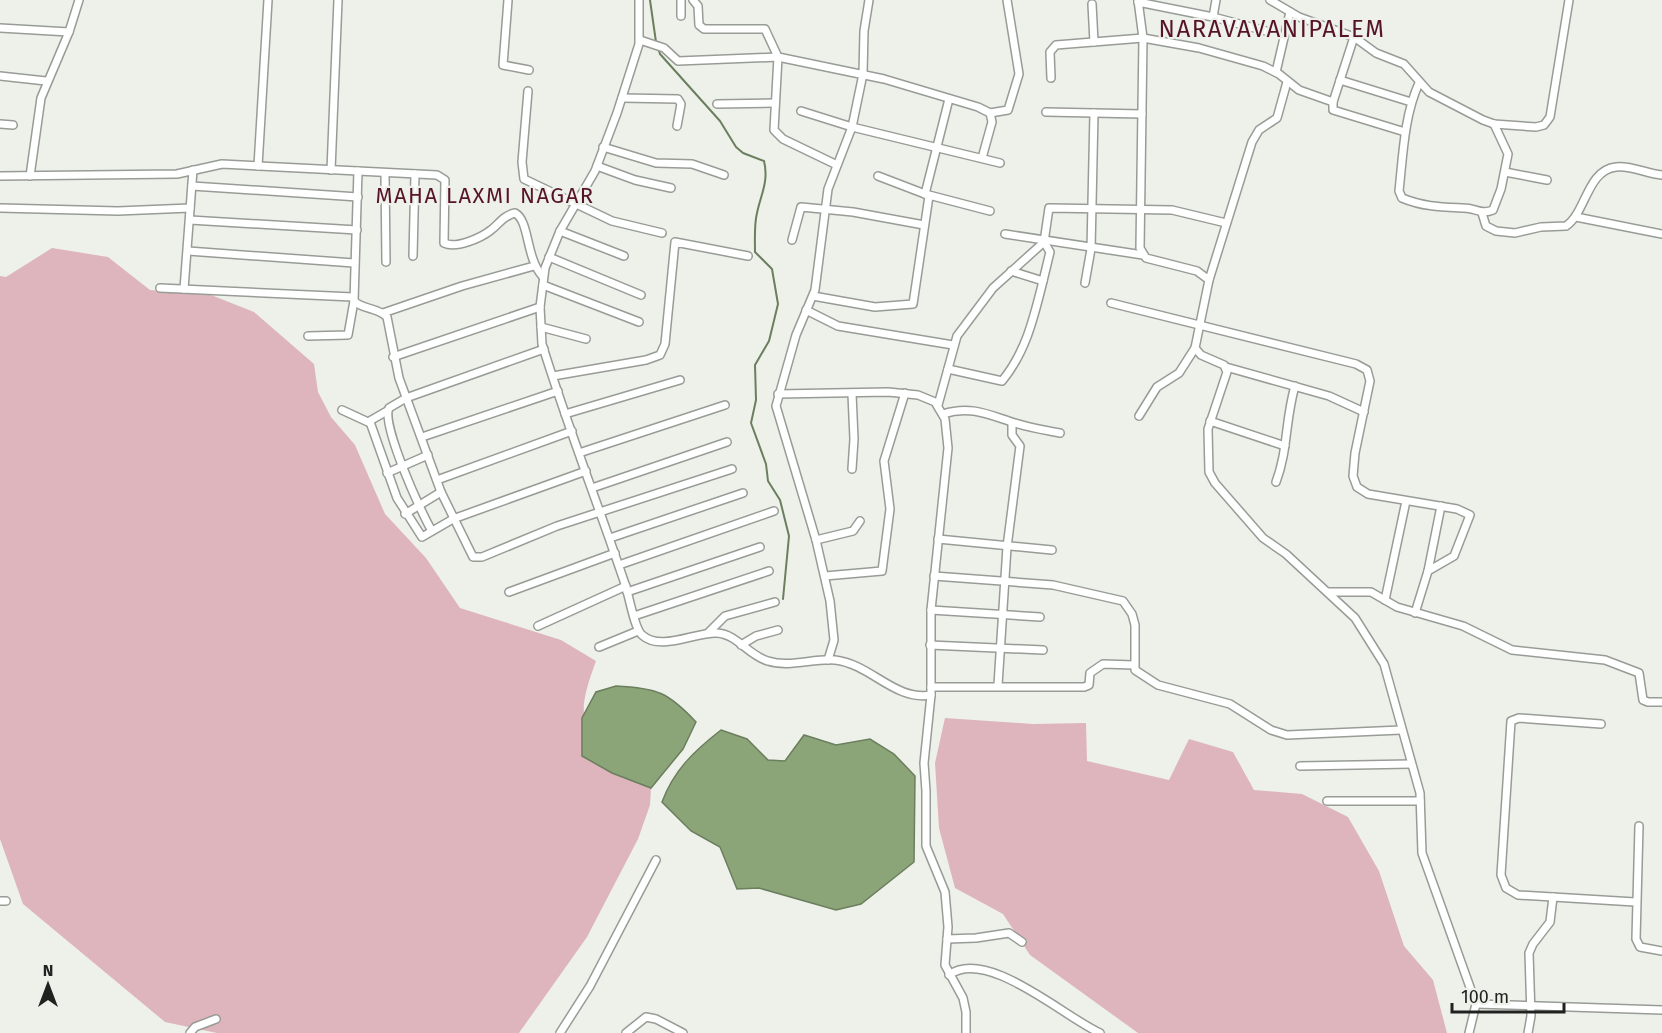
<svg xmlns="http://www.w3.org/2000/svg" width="1662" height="1033" font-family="'Fira Sans',sans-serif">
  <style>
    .green { fill: #deb5bc }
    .water { fill: #8ba578; stroke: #6b7e5e; stroke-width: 1.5 }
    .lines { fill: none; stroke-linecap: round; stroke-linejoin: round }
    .stream { stroke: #6b7e5e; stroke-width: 2 }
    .minor-casing { stroke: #989c96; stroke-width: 10 }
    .minor { stroke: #fff; stroke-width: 7 }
    .labels { text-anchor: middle; stroke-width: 4.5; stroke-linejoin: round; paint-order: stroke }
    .neighbourhood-label { font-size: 22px; letter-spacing: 1.5px; fill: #571328; stroke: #edf1ea }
    .quarter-label { font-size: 24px; letter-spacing: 1.5px; fill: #571328; stroke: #edf1ea }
  </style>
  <rect width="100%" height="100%" fill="#edf1ea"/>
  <g class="green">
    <path d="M52 248 108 257 150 290 211 295 254 312 314 364 318 392 331 417 355 445 385 514 426 558 460 608 561 640 596 661C574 721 583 720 612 773L651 788 650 805 638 839 587 937 519 1033H217L165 1022 23 904 0 839V276L6 277Z"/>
    <path d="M945 718 1033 724 1086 723 1087 761 1169 780 1189 739 1233 752 1254 790 1302 794 1348 817 1379 871 1404 946 1433 980 1447 1033H1138L1030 955 1003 914 955 888 939 828 935 763Z"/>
  </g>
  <g class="water">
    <path d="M616 686C657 688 668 692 696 722L683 749 651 788 612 773 582 756V718L596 692Z"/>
    <path d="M721 730 747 739 768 760 785 761 804 735 836 745 870 739 894 754 915 776 914 862 861 904 836 910 759 888 737 889 720 847 691 831 662 802C674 770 694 751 721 730Z"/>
  </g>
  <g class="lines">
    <g class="stream">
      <path d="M650 0 656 42"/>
      <path d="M658 48 660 54 720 121 736 147 743 153 764 161C769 181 761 194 757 213 754 225 755 239 755 252L772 269 778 304 769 341 755 365 756 400 751 423 766 464 768 481 780 500 789 536 783 599"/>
    </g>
    <g class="minor-casing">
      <g id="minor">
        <path d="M508 0 503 65 529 70"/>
        <path d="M639 0V44L617 113 595 171 560 231 545 268 540 307 542 344C567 425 598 504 625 584 629 595 634 628 642 635 661 652 695 632 717 633 737 634 749 656 768 661 790 668 813 658 835 660 871 664 894 701 931 695"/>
        <path d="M681 0V16"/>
        <path d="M693 0 698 6 699 25 704 29H765L778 57 774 130 783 139 837 165"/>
        <path d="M1138 0 1143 38 1140 248 1146 258 1197 271 1209 280 1195 348 1201 355 1224 365 1227 372 1208 429 1209 472 1215 483 1263 538 1286 554 1355 618 1384 664 1420 793 1422 853 1476 1004 1469 1033"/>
        <path d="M1216 0 1213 17 1266 31"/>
        <path d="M1270 0 1299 17 1354 37 1376 53 1404 64 1429 92 1483 120 1494 124 1536 127 1544 125 1550 117 1569 0"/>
        <path d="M1138 2 1213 17"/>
        <path d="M1092 4 1094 42"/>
        <path d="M0 28 69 32"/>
        <path d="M1354 37 1333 102V110L1405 132"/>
        <path d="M640 40 664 48 678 61 778 57 884 79 978 107 990 113 992 122 982 158"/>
        <path d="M1276 72 1290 12"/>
        <path d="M0 76 46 81"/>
        <path d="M1051 78 1050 52 1056 45 1143 38 1199 48 1263 66 1279 74 1299 90 1333 102"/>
        <path d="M1340 80 1411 102"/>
        <path d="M1419 83C1404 116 1403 155 1399 191L1402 198C1424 207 1442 207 1464 208 1475 208 1482 215 1493 210L1501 189 1508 154 1494 124"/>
        <path d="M528 91 522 162 524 179 612 221 662 233"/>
        <path d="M622 98 678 99 681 104 677 126"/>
        <path d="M717 104 775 103"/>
        <path d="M801 111 852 127 863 74 864 31 869 0"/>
        <path d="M1046 112 1142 114"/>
        <path d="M990 113 1008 110 1019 74 1007 0"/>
        <path d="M0 124 13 125"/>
        <path d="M603 147 656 163 692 164 724 175"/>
        <path d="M258 166 268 0"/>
        <path d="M597 166 635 180 671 188"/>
        <path d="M331 170 338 0"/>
        <path d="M358 171 354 301C363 310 377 307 387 317L399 378 441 492 473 557H482L557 526 732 469"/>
        <path d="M1505 172 1547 180"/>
        <path d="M385 174 386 262"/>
        <path d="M0 176 177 174 222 164 437 175 445 180 444 243C456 249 481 238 491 230 499 224 504 215 515 213 530 221 525 257 543 277"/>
        <path d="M30 176 41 98 69 32 79 0"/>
        <path d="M878 176 925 194 990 211"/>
        <path d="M192 186 358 197"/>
        <path d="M925 194 949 99"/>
        <path d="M0 208 118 211 190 208"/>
        <path d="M1482 213 1486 226 1496 231 1515 233 1541 227 1566 226C1586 213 1587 170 1616 167 1631 165 1647 174 1662 175"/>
        <path d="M1576 217 1662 234"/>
        <path d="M190 220 357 230"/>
        <path d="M560 231 624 256"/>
        <path d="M1005 234 1143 255"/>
        <path d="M792 240 801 207 853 212 924 225"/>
        <path d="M188 251 354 263"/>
        <path d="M413 256 415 174"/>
        <path d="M549 257 641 295"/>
        <path d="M1011 271 1043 281 1050 252 1044 242"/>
        <path d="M1209 280 1252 142 1259 130 1277 118 1287 82"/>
        <path d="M1085 283 1091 249 1094 113"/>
        <path d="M543 285 639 322"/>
        <path d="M160 288 353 297"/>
        <path d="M184 289 193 170"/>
        <path d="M813 296 875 307 913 304 929 196"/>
        <path d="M1111 303 1356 364 1367 370 1370 381 1355 453 1353 476 1357 487 1368 494 1457 509 1470 515 1454 556 1428 571 1415 613"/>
        <path d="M806 310 838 326 953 345"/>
        <path d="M383 313 462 286 534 266"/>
        <path d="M541 327 586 339"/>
        <path d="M308 336 348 335 354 301"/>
        <path d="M393 357 540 307"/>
        <path d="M1226 367 1329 396 1364 412"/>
        <path d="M948 369 1002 381C1026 352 1034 317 1043 281"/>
        <path d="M553 376 646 360 660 355 665 344 675 242 748 256"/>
        <path d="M778 394 888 392 918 395 935 402 945 419 948 448 931 610V695L924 763 926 791V846L945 892 948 927 945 965 963 998 966 1012V1033"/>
        <path d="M938 405 957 336 993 288 1044 242 1049 208 1172 210 1226 223"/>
        <path d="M342 410 368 422 387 411"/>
        <path d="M565 414 680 380"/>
        <path d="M943 414C971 405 989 415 1015 423 1030 428 1045 430 1060 433"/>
        <path d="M1139 416 1157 387 1179 373 1195 348"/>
        <path d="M1210 421 1285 446"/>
        <path d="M370 422 397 498 422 537 453 519 586 471"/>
        <path d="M422 437 558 391"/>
        <path d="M579 453 725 405"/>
        <path d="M852 469 854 439 852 394"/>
        <path d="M387 473 428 455"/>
        <path d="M437 480 572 431"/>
        <path d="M1276 482C1288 451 1285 420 1295 386"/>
        <path d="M592 488 727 442"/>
        <path d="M405 514 441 492"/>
        <path d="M432 531C421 513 381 424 389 408L406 398 544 349"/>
        <path d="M610 538 743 493"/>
        <path d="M938 539 1052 550"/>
        <path d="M816 540 853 531 860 521"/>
        <path d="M619 565 774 511"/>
        <path d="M1428 571 1441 506"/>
        <path d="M825 576 882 571 890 509 884 461 905 393"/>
        <path d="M934 576 1053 585 1123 601 1132 614 1135 625V670L1158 685 1230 704 1271 730 1287 735 1401 730"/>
        <path d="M509 592 615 553"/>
        <path d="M627 592 760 547"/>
        <path d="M1328 592H1371L1397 607 1463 626 1512 650 1605 660 1639 673 1643 700 1648 702H1662"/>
        <path d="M1385 600 1406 501"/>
        <path d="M931 610 1040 617"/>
        <path d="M634 616 769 571"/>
        <path d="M538 626 626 586"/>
        <path d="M708 633 725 616 775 602"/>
        <path d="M741 645 756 636 778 630"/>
        <path d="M930 645 1043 650"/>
        <path d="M599 647 638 631"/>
        <path d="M828 660 834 640 830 601 816 540 776 406 796 335 815 290 828 189 852 127 1000 163"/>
        <path d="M998 685 1007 547 1020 446 1012 435V423"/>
        <path d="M931 687H1084L1089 685 1090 673 1103 664 1134 665"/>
        <path d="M1601 724 1519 718 1511 721 1501 875 1506 888 1518 895 1635 902"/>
        <path d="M1300 766 1411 764"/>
        <path d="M1327 801H1420"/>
        <path d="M1639 826 1636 939 1640 947 1662 951"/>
        <path d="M0 901H6"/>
        <path d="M947 939 976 938 1009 933 1022 942"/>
        <path d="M949 975C987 947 1064 1017 1100 1033"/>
        <path d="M1476 1004 1662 1010"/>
        <path d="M190 1033 195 1027 216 1019"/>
        <path d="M560 1033 590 986 656 860"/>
        <path d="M626 1033 646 1017 656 1019 683 1033"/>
        <path d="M1528 1033 1531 1016 1529 953 1533 944 1550 922 1553 897"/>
      </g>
    </g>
    <use href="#minor" class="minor"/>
  </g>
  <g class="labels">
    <g class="neighbourhood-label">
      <text x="485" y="203">MAHA LAXMI NAGAR</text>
    </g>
    <g class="quarter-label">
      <text x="1272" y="37">NARAVAVANIPALEM</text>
    </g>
  </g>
  <g transform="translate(48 985)" stroke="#edf1ea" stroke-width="4.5" paint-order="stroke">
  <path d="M0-4.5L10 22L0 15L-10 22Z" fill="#212220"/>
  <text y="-9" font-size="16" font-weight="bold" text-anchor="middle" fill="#212220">N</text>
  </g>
  <path d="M1452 1003v9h112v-9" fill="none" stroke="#212220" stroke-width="3"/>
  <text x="1461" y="1003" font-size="18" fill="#212220" stroke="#edf1ea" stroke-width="4.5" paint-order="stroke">100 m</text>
</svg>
